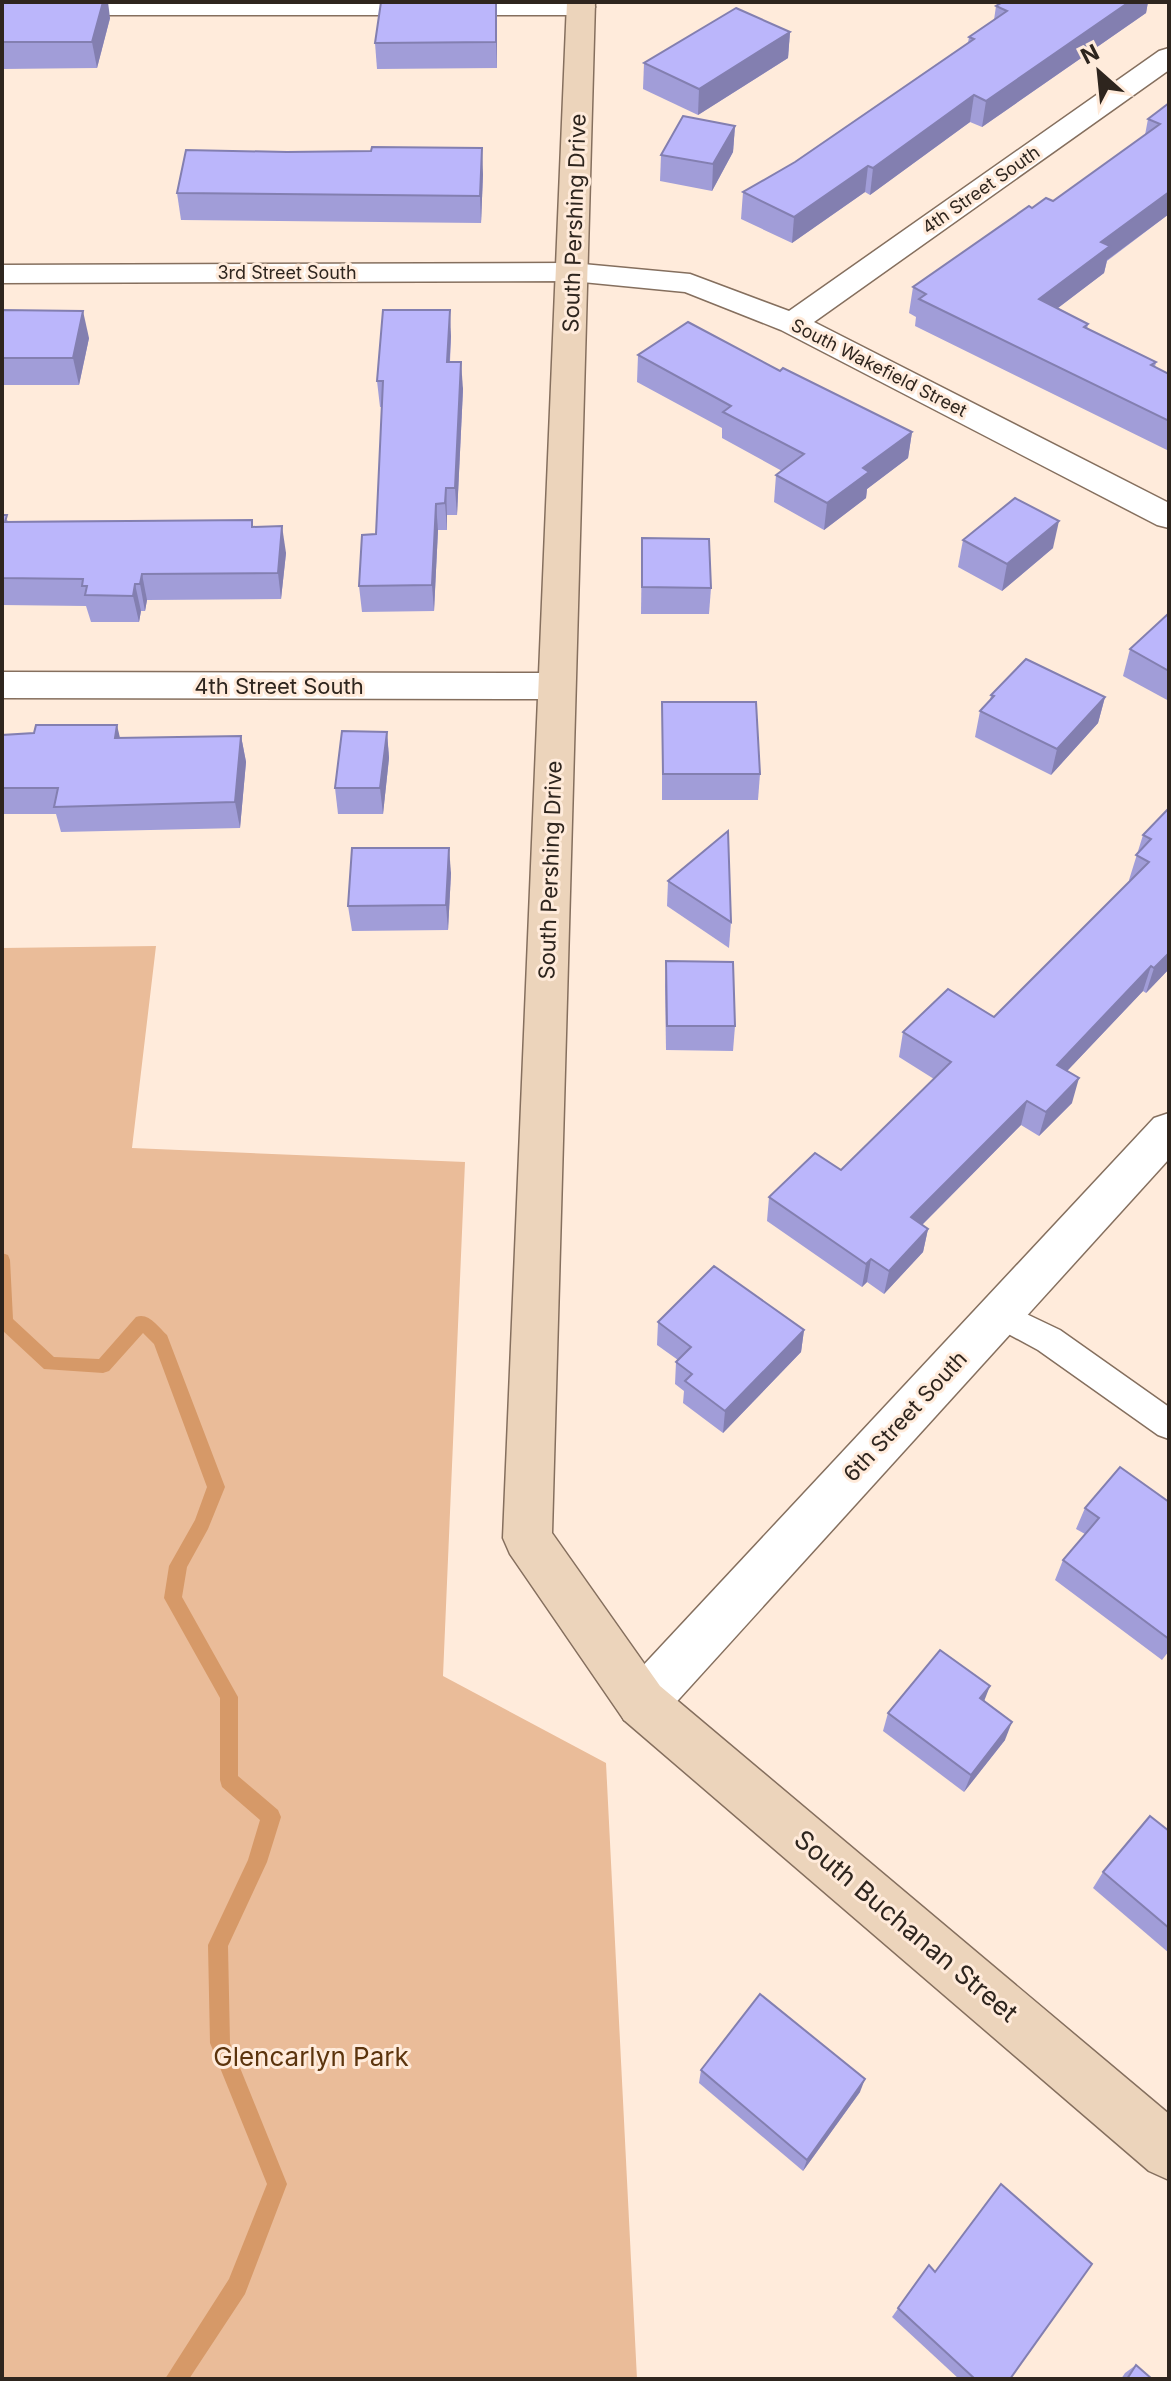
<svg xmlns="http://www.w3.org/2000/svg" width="1171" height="2381" font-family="Inter,sans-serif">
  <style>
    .green { fill: #eabc99 }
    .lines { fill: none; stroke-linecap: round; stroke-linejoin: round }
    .stream { fill: #d69968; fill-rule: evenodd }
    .lane-casing { stroke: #856f5e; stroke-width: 3 }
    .street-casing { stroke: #856f5e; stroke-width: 3 }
    .secondary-casing { stroke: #856f5e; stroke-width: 3 }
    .lane { fill: #fff; fill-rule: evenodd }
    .street { fill: #fff; fill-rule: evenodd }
    .secondary { fill: #ecd4bb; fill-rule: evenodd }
    .wall { fill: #a19dd8 }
    .shaded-wall { fill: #837fb0 }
    .building { fill: #bbb6fb; stroke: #837fb0; stroke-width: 2 }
    .labels { text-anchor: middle; stroke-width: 6; stroke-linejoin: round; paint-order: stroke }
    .far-street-label { font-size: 18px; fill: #2e251e; stroke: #ffebdb }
    .street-label { font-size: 22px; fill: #2e251e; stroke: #ffebdb }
    .near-street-label { font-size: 26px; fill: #2e251e; stroke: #ffebdb }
    .near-park-label { font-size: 26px; fill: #5c340d; stroke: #ffebdb }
  </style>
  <rect width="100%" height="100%" fill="#ffebdb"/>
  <path class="green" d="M156 946 132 1148 465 1162 443 1676 606 1763 637 2379H2V948Z"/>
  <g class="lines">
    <path class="stream" d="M2 1253 8 1255 10 1260 13 1319 54 1357 99 1359 136 1317C149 1312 158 1327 167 1335L225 1487 208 1529 187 1567 182 1597 238 1697V1776L278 1810 281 1817 267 1862 228 1946 230 2043 287 2184 245 2294 189 2379H165L229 2279 267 2184 210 2043 208 1945 248 1860 260 1820 222 1787 220 1780V1698L164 1598 169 1566 195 1520 207 1487 154 1344 143 1333 109 1371 103 1373 44 1369 2 1330Z"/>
    <g class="lane-casing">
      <path id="lane" d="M999 1301 1060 1330 1169 1407V1439L1158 1435 1038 1350 988 1323 983 1314 988 1305Z"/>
    </g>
    <g class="street-casing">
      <g id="street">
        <path d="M2 2H591L595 7 591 13 581 15H2Z"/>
        <path d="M1169 48V70L814 322 1169 503V528L1157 525 781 330 685 292 572 281 2 283V265L572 263 690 274 789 311 1159 51Z"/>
        <path d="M2 672 556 673 569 677 575 686 569 695 556 699 2 698Z"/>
        <path d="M1169 1113V1159L660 1720 642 1727 624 1720 616 1703 624 1686 1154 1118Z"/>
      </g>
    </g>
    <g class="secondary-casing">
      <path id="secondary" d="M567 2H595L552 1533 660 1686 1169 2114V2180L1149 2171 624 1720 510 1554 503 1538Z"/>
    </g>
    <use href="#lane" class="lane"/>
    <use href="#street" class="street"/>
    <use href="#secondary" class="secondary"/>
  </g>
  <g class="wall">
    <path d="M2 2 110 18 97 68 2 69Z"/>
    <path d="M1003 2H1148L1146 13 982 127 970 122 870 195 865 192 792 243 741 219 743 192 795 162 968 43 969 37 994 20 996 6Z"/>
    <path d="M497 18V68L377 69 375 43Z"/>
    <path d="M790 32 788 58 698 115 643 89 644 63Z"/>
    <path d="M1169 103V214L1107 261 1104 273 1058 308 1088 324 1087 329 1156 362 1155 367 1169 374V451L915 326 916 317 909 313 913 287 1032 208 1053 201 1145 135 1148 119Z"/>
    <path d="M735 126 733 152 712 191 660 181 661 155Z"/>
    <path d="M483 174 481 223 181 220 177 193Z"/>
    <path d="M2 310 89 338 79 385H2Z"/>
    <path d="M451 336 450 362 463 389 457 515H447V530H438L434 611 362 612 359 586 376 534 382 407H380L377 381Z"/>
    <path d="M638 355 780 371 912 432 908 458 867 489 866 498 824 530 774 502 776 475 782 471 722 438V428L637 382Z"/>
    <path d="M2 515 8 521 252 520 253 527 286 553 281 599 147 600 145 611H141L139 622H91L86 606 2 605Z"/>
    <path d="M642 538 711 588 709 614H641Z"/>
    <path d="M963 540 1053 548 1002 591 958 567Z"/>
    <path d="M1169 613V701L1123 676 1130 649Z"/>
    <path d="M991 695 1105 697 1098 723 1051 775 975 737 980 711 990 700Z"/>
    <path d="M662 702 760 774 758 800H662Z"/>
    <path d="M387 732 389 758 383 814H338L335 788Z"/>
    <path d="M2 735 120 738 241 736 246 762 240 828 61 832 56 814H2Z"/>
    <path d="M1169 808V969L1146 993 1143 991 1067 1071 1072 1103 1039 1136 1021 1125 922 1225 928 1229 923 1252 884 1294 867 1282 862 1287 767 1221 769 1197 841 1170 934 1079 899 1057 903 1032 994 1017 1130 881 1129 880 1143 835Z"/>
    <path d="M451 873 448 930 352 931 348 906Z"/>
    <path d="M668 881 731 922 729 948 667 906Z"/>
    <path d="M666 961 735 1026 733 1051 666 1050 665 986Z"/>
    <path d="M658 1322 804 1330 801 1352 723 1433 683 1403 684 1391 675 1384 676 1362 678 1360 657 1345Z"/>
    <path d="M1169 1502V1651L1162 1660 1055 1580 1063 1560 1085 1534 1076 1529 1085 1508Z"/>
    <path d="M984 1700 1005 1740 964 1792 883 1731 888 1713Z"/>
    <path d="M1169 1831V1953L1093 1888 1103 1872Z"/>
    <path d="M701 2070 860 2092 803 2171 699 2083Z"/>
    <path d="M929 2265 1010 2379H959L892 2317Z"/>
    <path d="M1136 2365 1152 2379H1121L1125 2373Z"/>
  </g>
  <g class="shaded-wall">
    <path d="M103 2H108L110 18 97 68 92 42Z"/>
    <path d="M497 2V68L496 42Z"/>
    <path d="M1129 2H1148L1146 13 982 127 986 101Z"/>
    <path d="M790 32 788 58 698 115 699 89Z"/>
    <path d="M974 95 970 122 870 195 873 168Z"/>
    <path d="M735 126 733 152 712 191 713 164Z"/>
    <path d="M482 148 483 174 481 223 480 196Z"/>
    <path d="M868 166 865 192 792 243 794 217Z"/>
    <path d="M1169 192V214L1107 260 1104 273 1034 326 1039 299 1101 242Z"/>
    <path d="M450 310 451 336 448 389 447 362Z"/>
    <path d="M83 311 89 338 79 385 73 358Z"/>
    <path d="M461 362 463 389 457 515 455 488Z"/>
    <path d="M912 432 908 458 867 489 866 498 824 530 827 503 863 468Z"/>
    <path d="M446 488 447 515V530L445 503Z"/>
    <path d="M436 504 438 530 434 611 432 585Z"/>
    <path d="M1059 521 1053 548 1002 591 1007 564Z"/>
    <path d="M282 526 286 553 281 599 278 573Z"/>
    <path d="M142 574 147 600 145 611 140 584Z"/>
    <path d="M135 584 141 611 139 622 133 596Z"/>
    <path d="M1105 697 1098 723 1051 775 1057 749Z"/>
    <path d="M117 725 123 751 115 738Z"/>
    <path d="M387 732 389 758 383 814 380 788Z"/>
    <path d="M241 736 246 762 240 828 235 802Z"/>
    <path d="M449 848 451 873 448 930 446 905Z"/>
    <path d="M1169 953V969L1146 993 1154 968Z"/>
    <path d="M1151 966 1143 991 1050 1089 1057 1065Z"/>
    <path d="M1079 1078 1072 1103 1039 1136 1046 1112Z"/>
    <path d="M1027 1101 1021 1125 906 1241 911 1217Z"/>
    <path d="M928 1229 923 1252 884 1294 889 1271Z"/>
    <path d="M871 1259 867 1282 862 1287 866 1264Z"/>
    <path d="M804 1330 801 1352 723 1433 725 1411Z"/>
    <path d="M990 1686 983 1704 980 1698Z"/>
    <path d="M1012 1722 1005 1740 964 1792 971 1775Z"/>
    <path d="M865 2079 860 2092 803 2171 807 2160Z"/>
  </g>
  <g class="building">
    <path d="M2 2H103L92 42H2Z"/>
    <path d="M381 2H496V42L375 43Z"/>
    <path d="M1003 2H1129L986 101 974 95 873 168 868 166 794 217 743 192 795 162 974 39 969 37 1007 11 996 6Z"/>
    <path d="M736 8 790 32 699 89 644 63Z"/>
    <path d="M1169 103V192L1101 242 1110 246 1039 299 1088 324 1084 327 1156 362 1151 365 1169 374V421L919 299 926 294 913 287 1029 206 1032 208 1046 198 1053 201 1160 124 1148 119Z"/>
    <path d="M683 116 735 126 713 164 661 155Z"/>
    <path d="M372 147 482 148 480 196 177 193 186 150 287 152 371 151Z"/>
    <path d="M2 310 83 311 73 358H2Z"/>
    <path d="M383 310H450L447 362H461L455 488H446L445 503 436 504 432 585 359 586 362 535 376 534 383 381H377Z"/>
    <path d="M688 322 780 371 783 368 912 432 863 468 869 472 827 503 776 475 804 454 723 412 731 406 638 355Z"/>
    <path d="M1015 498 1059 521 1007 564 963 540Z"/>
    <path d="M2 515H7L5 522 252 520V527L282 526 278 573 142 574 140 584H135L133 596 85 595 87 586H82L83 579 2 578Z"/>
    <path d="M642 538 709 539 711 588 642 587Z"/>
    <path d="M1169 613V671L1130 649Z"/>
    <path d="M1026 659 1105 697 1057 749 980 711 994 696 991 695Z"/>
    <path d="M662 702H756L760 774H663Z"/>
    <path d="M36 725H117L115 738 241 736 235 802 54 807 58 788H2V735L34 733Z"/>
    <path d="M342 731 387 732 380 788H335Z"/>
    <path d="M1169 808V953L1154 968 1151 966 1057 1065 1079 1078 1046 1112 1027 1101 911 1217 928 1229 889 1271 871 1259 866 1264 769 1197 815 1153 841 1170 951 1062 903 1032 948 989 994 1017 1149 862 1136 855 1151 839 1143 835Z"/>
    <path d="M728 831 731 922 668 881Z"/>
    <path d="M352 848H449L446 905 348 906Z"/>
    <path d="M666 961 733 962 735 1026H667Z"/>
    <path d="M714 1266 804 1330 725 1411 685 1381 692 1374 676 1362 691 1347 658 1322Z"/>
    <path d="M1120 1467 1169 1502V1639L1063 1560 1099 1518 1085 1508Z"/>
    <path d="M940 1650 990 1686 980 1698 1012 1722 971 1775 888 1713Z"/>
    <path d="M1150 1816 1169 1831V1928L1103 1872Z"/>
    <path d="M760 1994 865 2079 807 2160 701 2070Z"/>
    <path d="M1001 2184 1092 2264 1010 2379H975L898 2308 929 2265 935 2272Z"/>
    <path d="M1136 2365 1152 2379H1127Z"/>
  </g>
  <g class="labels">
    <g class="far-street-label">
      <text transform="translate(981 190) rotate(-35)" y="6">4th Street South</text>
      <text x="287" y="279">3rd Street South</text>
      <text transform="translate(879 368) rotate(27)" y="6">South Wakefield Street</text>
    </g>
    <g class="street-label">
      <text transform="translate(574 223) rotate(-88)" y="8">South Pershing Drive</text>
      <text x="279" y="694">4th Street South</text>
      <text transform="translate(550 870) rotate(-88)" y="8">South Pershing Drive</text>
      <text transform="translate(905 1416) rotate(-47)" y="8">6th Street South</text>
    </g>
    <g class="near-street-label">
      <text transform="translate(906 1926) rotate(40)" y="9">South Buchanan Street</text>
    </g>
    <g class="near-park-label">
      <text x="311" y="2066">Glencarlyn Park</text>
    </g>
  </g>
  <rect width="1171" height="2381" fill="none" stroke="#2e251e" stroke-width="8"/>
  <g transform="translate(1099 72) rotate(333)" stroke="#ffebdb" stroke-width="6" paint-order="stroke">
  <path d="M0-6L14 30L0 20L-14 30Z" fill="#2e251e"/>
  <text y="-12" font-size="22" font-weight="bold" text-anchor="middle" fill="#2e251e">N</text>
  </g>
</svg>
